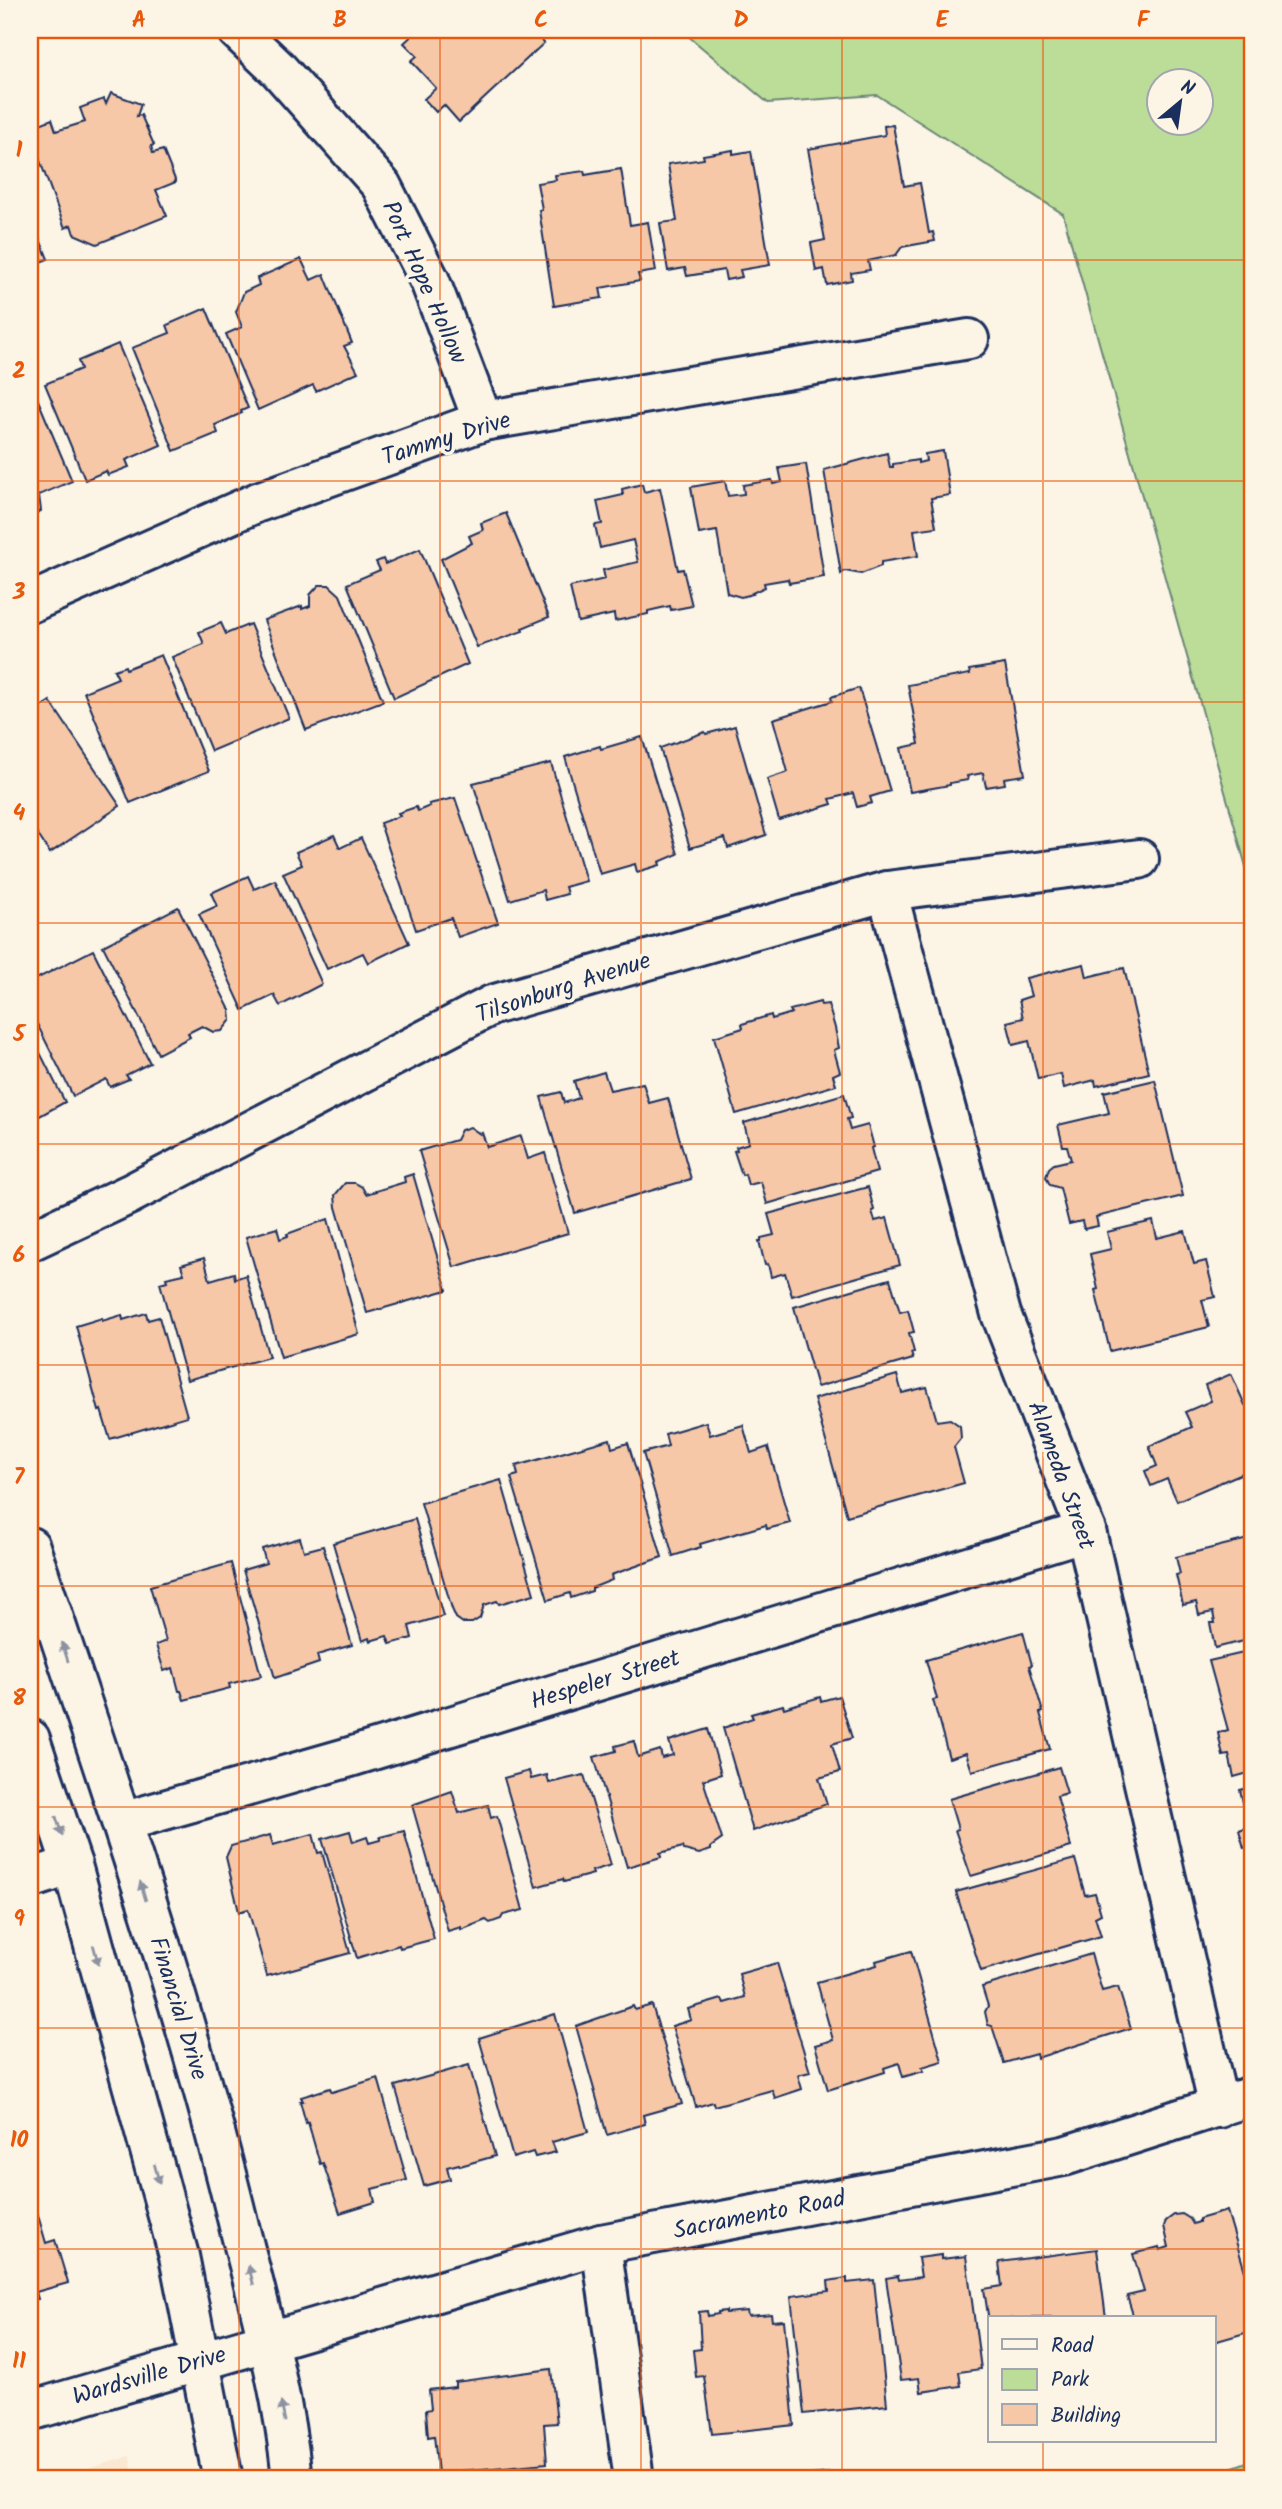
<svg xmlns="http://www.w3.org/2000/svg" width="1282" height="2509" font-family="Kalam,sans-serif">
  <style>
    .built { fill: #fae8d2 }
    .green { fill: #bcdd97; stroke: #6c867a; stroke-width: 2; fill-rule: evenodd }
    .building { fill: #f7c8a7; stroke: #1b2f5e; stroke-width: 2 }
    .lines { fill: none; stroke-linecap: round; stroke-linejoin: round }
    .street-casing { stroke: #1b2f5e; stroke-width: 44 }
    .secondary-casing { stroke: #1b2f5e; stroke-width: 44 }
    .street { stroke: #fcf5e5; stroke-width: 38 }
    .secondary { stroke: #fcf5e5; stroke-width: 38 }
    .oneway { fill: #8c92a2 }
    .grid { fill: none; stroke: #e8590c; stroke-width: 2; stroke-opacity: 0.55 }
    .labels { text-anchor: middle; stroke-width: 7; stroke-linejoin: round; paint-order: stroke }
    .street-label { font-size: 24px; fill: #1b2f5e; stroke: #fcf5e5 }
    .neatline { fill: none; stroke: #e8590c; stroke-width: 2.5 }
    .grid-label { font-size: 23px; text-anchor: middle; font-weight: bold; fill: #e8590c }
  </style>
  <rect width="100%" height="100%" fill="#fcf5e5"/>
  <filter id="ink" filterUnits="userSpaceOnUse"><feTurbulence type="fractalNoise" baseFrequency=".0143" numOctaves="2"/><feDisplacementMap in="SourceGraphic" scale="14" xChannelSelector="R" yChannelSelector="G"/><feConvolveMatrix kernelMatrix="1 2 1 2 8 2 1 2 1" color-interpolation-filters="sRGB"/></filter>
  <g filter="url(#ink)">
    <path class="built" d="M130 2456 134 2479H54Z"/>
    <g class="green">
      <path d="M681 30H1252V888L1063 214 877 95 768 103ZM1160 80H1202V122H1160Z"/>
      <path d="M1252 2460V2479H1138L1212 2475Z"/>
    </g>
    <g class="building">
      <path d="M418 30H531L544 43 459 122 444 105 436 112 424 99 436 88 411 61 417 56 404 43Z"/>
      <path d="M111 93 141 104 137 116 141 115 154 145 151 146 153 153 163 150 176 182 156 190 167 216 97 244 74 234 71 225 65 228 30 134V128L52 119 56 131 85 122 80 108 104 99 106 104Z"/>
      <path d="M893 125 904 186 920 183 929 233 933 232 935 241 902 247 896 255 868 261 870 270 851 273 852 280 827 285 824 269 816 271 811 243 825 240 808 149 885 135 884 126Z"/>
      <path d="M733 150V154L751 151 770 265 740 270 742 277 726 280 724 270 687 276 685 268 668 271 660 223 677 221 668 164 704 159 703 155Z"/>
      <path d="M621 169 630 225 648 222 656 271 638 274 640 281 600 288 602 298 554 306 539 210 542 209 537 183 556 180 555 175 584 171 585 175Z"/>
      <path d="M30 215 48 259 30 266Z"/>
      <path d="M301 259 311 280 324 274 352 343 344 346 358 372 316 391 313 385 258 410 226 334 242 327 236 312 244 292 259 285 257 278Z"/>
      <path d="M206 308 248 408 241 411 242 413 215 425 218 433 174 451 132 348 170 333 167 325Z"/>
      <path d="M118 344 161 445 126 460 129 467 108 475 106 471 85 480 45 384 81 369 78 361Z"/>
      <path d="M30 381 72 481 39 495 41 511 30 516Z"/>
      <path d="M943 451 950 495 931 498 936 527 914 530 918 556 881 562V566L861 574 845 571 841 574 824 470 887 453 890 467H893V464L918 460V463L926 461 925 454Z"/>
      <path d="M806 464 824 577 789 583 788 579 764 583 765 587 752 593 753 594 741 597 727 593 717 531 699 534 691 487 725 481 728 496 744 494 743 485 772 480 773 484 782 482 779 468Z"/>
      <path d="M642 484 644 492 660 488 678 570 683 569 692 606 671 610 670 606 648 611V614L615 621 614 614 578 622 570 587 605 579 603 570 638 562 633 540 600 548 595 525 602 524 597 501 623 495 622 489Z"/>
      <path d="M506 513 549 617 522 628 523 631 477 647 441 559 472 543 469 536 483 530 481 523Z"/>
      <path d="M420 549 468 664 394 698 347 584 380 570 376 562 383 559 385 564Z"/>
      <path d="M319 585H329L340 595 383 701 306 730 264 620 302 606V609L310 606V595Z"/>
      <path d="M221 623 226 634 250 624 289 718 211 751 172 657 204 644 199 632Z"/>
      <path d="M161 655 209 771 130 803 84 692 118 678 114 670 125 666 126 669Z"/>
      <path d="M1005 664 1025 775 1004 778 1005 784 986 787 983 773 967 776 968 780 950 783V785L910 792 901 748 919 744 908 685 970 674 969 670Z"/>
      <path d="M859 688 890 791 870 797 872 803 857 807 853 793 830 799 832 804 779 820 767 779 788 772 773 719 832 701 831 697Z"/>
      <path d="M50 701 120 806 50 853 30 823V715Z"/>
      <path d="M735 726 766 835 728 848 725 838 690 848 660 748 705 732 706 734Z"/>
      <path d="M642 737 678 854 659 862 660 865 637 872 635 864 600 874 565 757 600 746 601 749Z"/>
      <path d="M551 763 586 881 565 887 567 894 545 900 543 890 510 900 473 783Z"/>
      <path d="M455 798 498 923 458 937 451 918 416 930 380 823 400 816 398 813 416 807 418 811 430 806 429 804Z"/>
      <path d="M334 835 340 848 361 838 409 943 368 963 363 953 327 969 283 873 302 865 296 852Z"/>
      <path d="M248 876 254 889 275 880 322 984 280 1006 274 995 243 1010 199 914 217 906 211 893Z"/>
      <path d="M178 907 230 1010 231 1020 222 1031 213 1032 202 1026 188 1033 190 1037 158 1054 103 946Z"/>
      <path d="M93 950 150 1063 126 1075 129 1079 110 1087 106 1079 73 1096 30 1010V982Z"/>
      <path d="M1084 964 1087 977 1124 968 1149 1073 1096 1086 1095 1080 1064 1088 1061 1074 1038 1079 1029 1041 1013 1045 1007 1022 1023 1018 1019 1000 1031 996 1026 978Z"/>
      <path d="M820 1002 821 1005 828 1004 835 1028 839 1048 834 1050 840 1072 833 1075 836 1085 736 1114 714 1037 743 1028 742 1024 771 1015 772 1019 792 1013 790 1010Z"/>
      <path d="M30 1033 65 1102 34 1119 38 1128 30 1132Z"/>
      <path d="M604 1072 610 1090 643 1083 649 1103 668 1098 691 1179 575 1213 541 1097 561 1092 564 1103 579 1098 574 1081Z"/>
      <path d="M1155 1080 1183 1196 1096 1217 1098 1226 1084 1229 1082 1221 1069 1224 1060 1188 1050 1185 1046 1177 1049 1168 1054 1164 1071 1160 1067 1146H1063L1058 1125 1109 1113 1104 1092Z"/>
      <path d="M844 1094 851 1118 847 1119 850 1130 868 1125 874 1147 871 1148 877 1172 767 1204 761 1182 748 1185 745 1174 742 1175 734 1151 737 1150 736 1147 749 1143 744 1123Z"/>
      <path d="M470 1127 480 1134 482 1133 487 1147 521 1136 528 1159 545 1153 568 1233 454 1267 419 1151 456 1140 461 1130Z"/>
      <path d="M413 1174 447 1290 367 1313 336 1207 335 1195 345 1183H355L362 1187 366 1194 405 1182 404 1177Z"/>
      <path d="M868 1187 874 1210 872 1211 875 1221 887 1218 900 1265 792 1296 785 1273 771 1277 768 1264 765 1265 759 1241H761V1238L774 1235 768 1214Z"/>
      <path d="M328 1219 359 1334 281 1357 246 1237 277 1228 280 1239 288 1236 287 1234Z"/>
      <path d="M1153 1221 1157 1238 1185 1231 1194 1264 1206 1261 1215 1297 1202 1300 1209 1327 1110 1351 1095 1290 1098 1289 1090 1254 1111 1249 1107 1232Z"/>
      <path d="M204 1258 210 1280 234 1273 235 1279 246 1275 269 1357 187 1380 160 1283 167 1281 166 1278 184 1274 181 1265Z"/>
      <path d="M890 1279 900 1312 908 1310 914 1332 909 1333 914 1352 911 1353 913 1359 817 1387 794 1307Z"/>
      <path d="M146 1313 148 1320 159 1317 187 1416 110 1439 101 1410 99 1411 76 1326 102 1318V1321L122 1315 123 1320Z"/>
      <path d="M1231 1374 1245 1405 1252 1402V1469L1177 1501 1167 1479 1151 1486 1145 1471 1157 1466 1149 1446 1192 1427 1185 1412 1211 1401 1205 1385Z"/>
      <path d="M897 1375 902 1393 927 1387 937 1421 950 1419 960 1426 961 1438 954 1447 964 1483 847 1516 814 1399Z"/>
      <path d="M706 1422 710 1435 743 1425 751 1453 768 1447 790 1523 767 1529 766 1525 700 1544 701 1547 673 1556 643 1453 668 1446 665 1434Z"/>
      <path d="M610 1439 612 1448 628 1443 662 1557 611 1575 612 1580 592 1588V1591L571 1598 570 1593 548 1600 511 1477 518 1475 516 1466Z"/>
      <path d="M501 1480 534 1594 499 1604 497 1601 484 1605 480 1618 472 1623H463L456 1618 452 1609 421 1503Z"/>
      <path d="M415 1519 443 1616 409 1626 412 1638 390 1644 387 1636 370 1641 369 1638 362 1641 333 1543Z"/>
      <path d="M300 1538 304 1551 323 1546 352 1645 317 1655 319 1663 275 1678 243 1570 266 1563 262 1549Z"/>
      <path d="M1252 1538V1639L1215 1648 1210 1623H1215L1213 1612 1199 1615 1196 1602 1183 1605 1176 1575 1180 1574 1176 1557Z"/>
      <path d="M231 1563 261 1676 229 1684 230 1688 184 1700 181 1691H179L173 1668 164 1671 156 1645 166 1641 150 1586Z"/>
      <path d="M1023 1632 1032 1665 1029 1666 1043 1712 1040 1713 1050 1749 972 1771 966 1753 949 1758 933 1700 937 1699 926 1660Z"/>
      <path d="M1252 1651V1772L1234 1777 1229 1755 1223 1756 1218 1733 1228 1730 1209 1661Z"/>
      <path d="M839 1696 852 1738 832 1744 840 1772 819 1778 827 1804 753 1831 723 1728 753 1718 751 1714 783 1705 784 1708 820 1697 821 1701Z"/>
      <path d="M708 1729 721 1774 703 1780 722 1839 711 1847V1850L699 1854 684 1850 683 1847 660 1853 661 1857 627 1867 594 1757 616 1751 615 1746 634 1741 638 1757 660 1750 662 1758 673 1755 669 1741Z"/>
      <path d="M1059 1767 1067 1793 1057 1796 1071 1847 971 1876 955 1830 958 1829 949 1799Z"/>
      <path d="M529 1771 531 1779 547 1775 549 1783 584 1775 611 1865 592 1871 593 1874 564 1882 563 1879 536 1887 504 1778Z"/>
      <path d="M1252 1787V1864L1248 1847 1244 1848 1239 1830 1249 1827 1240 1790Z"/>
      <path d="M452 1791 459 1813 488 1805 491 1818 497 1816 523 1910 503 1915 501 1919 490 1923 486 1920 461 1930V1927L448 1931 412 1805Z"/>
      <path d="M350 1831 353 1842 367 1837 369 1843 380 1840V1837L404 1831 434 1939 400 1948 399 1945 357 1958 322 1839Z"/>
      <path d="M313 1834 318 1853 322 1852 350 1953 267 1976 248 1909 239 1912 226 1857 231 1846 270 1835 273 1845Z"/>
      <path d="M1075 1859 1085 1895 1095 1893 1101 1914 1095 1917 1101 1936 981 1971 956 1892Z"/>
      <path d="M911 1951 942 2061 922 2067 924 2071 903 2077 899 2063 884 2068 885 2072 828 2090 815 2045 833 2040 817 1982 877 1965 876 1961Z"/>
      <path d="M1091 1954 1102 1991 1118 1987 1131 2028 1037 2058 1036 2054 1004 2063 992 2026 988 2025 985 2012 988 2006 982 1987Z"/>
      <path d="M777 1963 810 2072 798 2075 802 2089 775 2098 772 2090 714 2106 713 2102 696 2107 672 2026 691 2020 688 2009 722 1999 724 2003 745 1997 739 1974Z"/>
      <path d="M652 2005 682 2104 643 2115 645 2124 607 2135 576 2026 633 2006 635 2010Z"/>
      <path d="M555 2014 588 2132 552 2142 556 2152 535 2157 533 2152 513 2158 479 2038Z"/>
      <path d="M469 2065 495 2156 460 2166 459 2164 447 2167 450 2179 424 2186 395 2086Z"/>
      <path d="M378 2078 407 2180 372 2189 375 2202 340 2213 323 2163 320 2164 308 2122 306 2123 300 2101H303L301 2097 330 2088 332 2092Z"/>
      <path d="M33 2198 46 2243 55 2240 68 2283 36 2292 38 2299 30 2301V2199Z"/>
      <path d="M1227 2211 1252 2295V2331L1214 2342V2318H1134L1127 2296 1144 2292 1133 2254 1159 2247 1160 2250 1169 2247 1164 2226 1166 2221 1174 2215 1182 2214 1190 2219 1193 2224 1199 2222V2219Z"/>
      <path d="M1097 2249 1106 2318H990V2328L984 2289 1002 2286 999 2262Z"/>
      <path d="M941 2255V2259L966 2256 981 2369 959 2372 961 2386 921 2392 919 2378 901 2380 886 2278 898 2276 899 2280 921 2277 918 2258Z"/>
      <path d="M847 2278V2283L874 2280 887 2405 804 2414 791 2296 829 2291 828 2281Z"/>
      <path d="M707 2311 708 2316 718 2314V2312L726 2311V2313L747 2311 748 2316 771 2314 772 2321 784 2320 794 2425 712 2434 704 2376 696 2377 693 2350 701 2349 699 2312Z"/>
      <path d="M551 2369 557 2423 544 2424 547 2463 438 2473 434 2436 428 2437 426 2410 431 2409 429 2390 455 2387V2382Z"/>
      <path d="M829 2473V2479H773Z"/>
    </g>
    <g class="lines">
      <g class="street-casing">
        <g id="street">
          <path d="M237 30 278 69 381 185 430 281 483 421"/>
          <path d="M30 603 258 502 483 421 969 339"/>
          <path d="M887 891 1001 1314 1086 1531 1219 2108"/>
          <path d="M30 1241 130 1194 492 1005 887 891 1139 859"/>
          <path d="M122 1822 350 1757 1086 1531"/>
          <path d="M30 1879 72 1865"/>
          <path d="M601 2244 634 2479"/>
          <path d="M30 2411 601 2244 1064 2156 1252 2096"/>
        </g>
      </g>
      <g class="secondary-casing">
        <g id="secondary">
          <path d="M30 1547C105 1773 184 1999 240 2230 261 2313 284 2395 292 2479"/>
          <path d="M30 1739 72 1865 179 2256 223 2479"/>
        </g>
      </g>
      <use href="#street" class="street"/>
      <use href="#secondary" class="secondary"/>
    </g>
    <defs><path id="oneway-solid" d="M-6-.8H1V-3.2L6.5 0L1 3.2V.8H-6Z" transform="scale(1.75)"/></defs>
    <g class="oneway">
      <use href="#oneway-solid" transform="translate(65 1652) rotate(-108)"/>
      <use href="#oneway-solid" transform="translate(59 1826) rotate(72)"/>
      <use href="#oneway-solid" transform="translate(143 1891) rotate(-107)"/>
      <use href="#oneway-solid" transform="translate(96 1955) rotate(75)"/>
      <use href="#oneway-solid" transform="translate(157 2174) rotate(75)"/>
      <use href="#oneway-solid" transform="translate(251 2275) rotate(-104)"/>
      <use href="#oneway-solid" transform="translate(283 2412) rotate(-102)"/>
    </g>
  </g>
  <path class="grid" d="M239 30V2479M440 30V2479M641 30V2479M842 30V2479M1043 30V2318M30 260H1252M30 481H1252M30 702H1252M30 923H1252M30 1144H1252M30 1365H1252M30 1586H1252M30 1807H1252M30 2028H1252M30 2249H1252M1043 2441V2479"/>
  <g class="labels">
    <g class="street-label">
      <text transform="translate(425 282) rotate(66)" y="8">Port Hope Hollow</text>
      <text transform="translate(446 438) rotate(-17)" y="8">Tammy Drive</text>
      <text transform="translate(563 987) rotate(-18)" y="8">Tilsonburg Avenue</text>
      <text transform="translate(1062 1475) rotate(70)" y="8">Alameda Street</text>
      <text transform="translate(605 1679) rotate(-17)" y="8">Hespeler Street</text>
      <text transform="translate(179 2008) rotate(73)" y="8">Financial Drive</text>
      <text transform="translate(759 2214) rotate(-11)" y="8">Sacramento Road</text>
      <text transform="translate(149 2375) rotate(-16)" y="8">Wardsville Drive</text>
    </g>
  </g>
  <rect width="1282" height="2509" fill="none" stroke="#fcf5e5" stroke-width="77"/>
  <rect x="988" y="2316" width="228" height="126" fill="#fcf5e5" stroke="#a2a6af" stroke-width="2"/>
  <rect x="1002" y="2339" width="35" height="10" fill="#fcf5e5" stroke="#a2a6af" stroke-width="2"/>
  <text x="1051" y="2352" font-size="21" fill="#1b2f5e">Road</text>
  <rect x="1002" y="2369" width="35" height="21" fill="#bcdd97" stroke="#a2a6af" stroke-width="2"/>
  <text x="1051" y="2386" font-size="21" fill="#1b2f5e">Park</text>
  <rect x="1002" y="2404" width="35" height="21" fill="#f7c8a7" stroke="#a2a6af" stroke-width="2"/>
  <text x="1051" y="2422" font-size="21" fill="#1b2f5e">Building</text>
  <g transform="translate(1180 102) rotate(29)"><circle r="33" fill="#fcf5e5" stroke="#a2a6af" stroke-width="2"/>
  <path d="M0-5L12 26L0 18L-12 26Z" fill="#1b2f5e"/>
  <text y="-10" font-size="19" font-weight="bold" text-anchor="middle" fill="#1b2f5e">N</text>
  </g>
  <rect x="38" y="38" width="1206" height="2432" class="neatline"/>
  <g class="grid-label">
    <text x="139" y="27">A</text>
    <text x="340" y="27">B</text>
    <text x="541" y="27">C</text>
    <text x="741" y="27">D</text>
    <text x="942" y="27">E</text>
    <text x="1143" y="27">F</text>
    <text x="19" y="157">1</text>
    <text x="19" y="378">2</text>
    <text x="19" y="599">3</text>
    <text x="19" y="820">4</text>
    <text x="19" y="1041">5</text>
    <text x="19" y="1262">6</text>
    <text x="19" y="1484">7</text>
    <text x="19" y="1705">8</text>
    <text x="19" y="1926">9</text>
    <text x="19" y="2147">10</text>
    <text x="19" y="2368">11</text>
  </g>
</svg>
